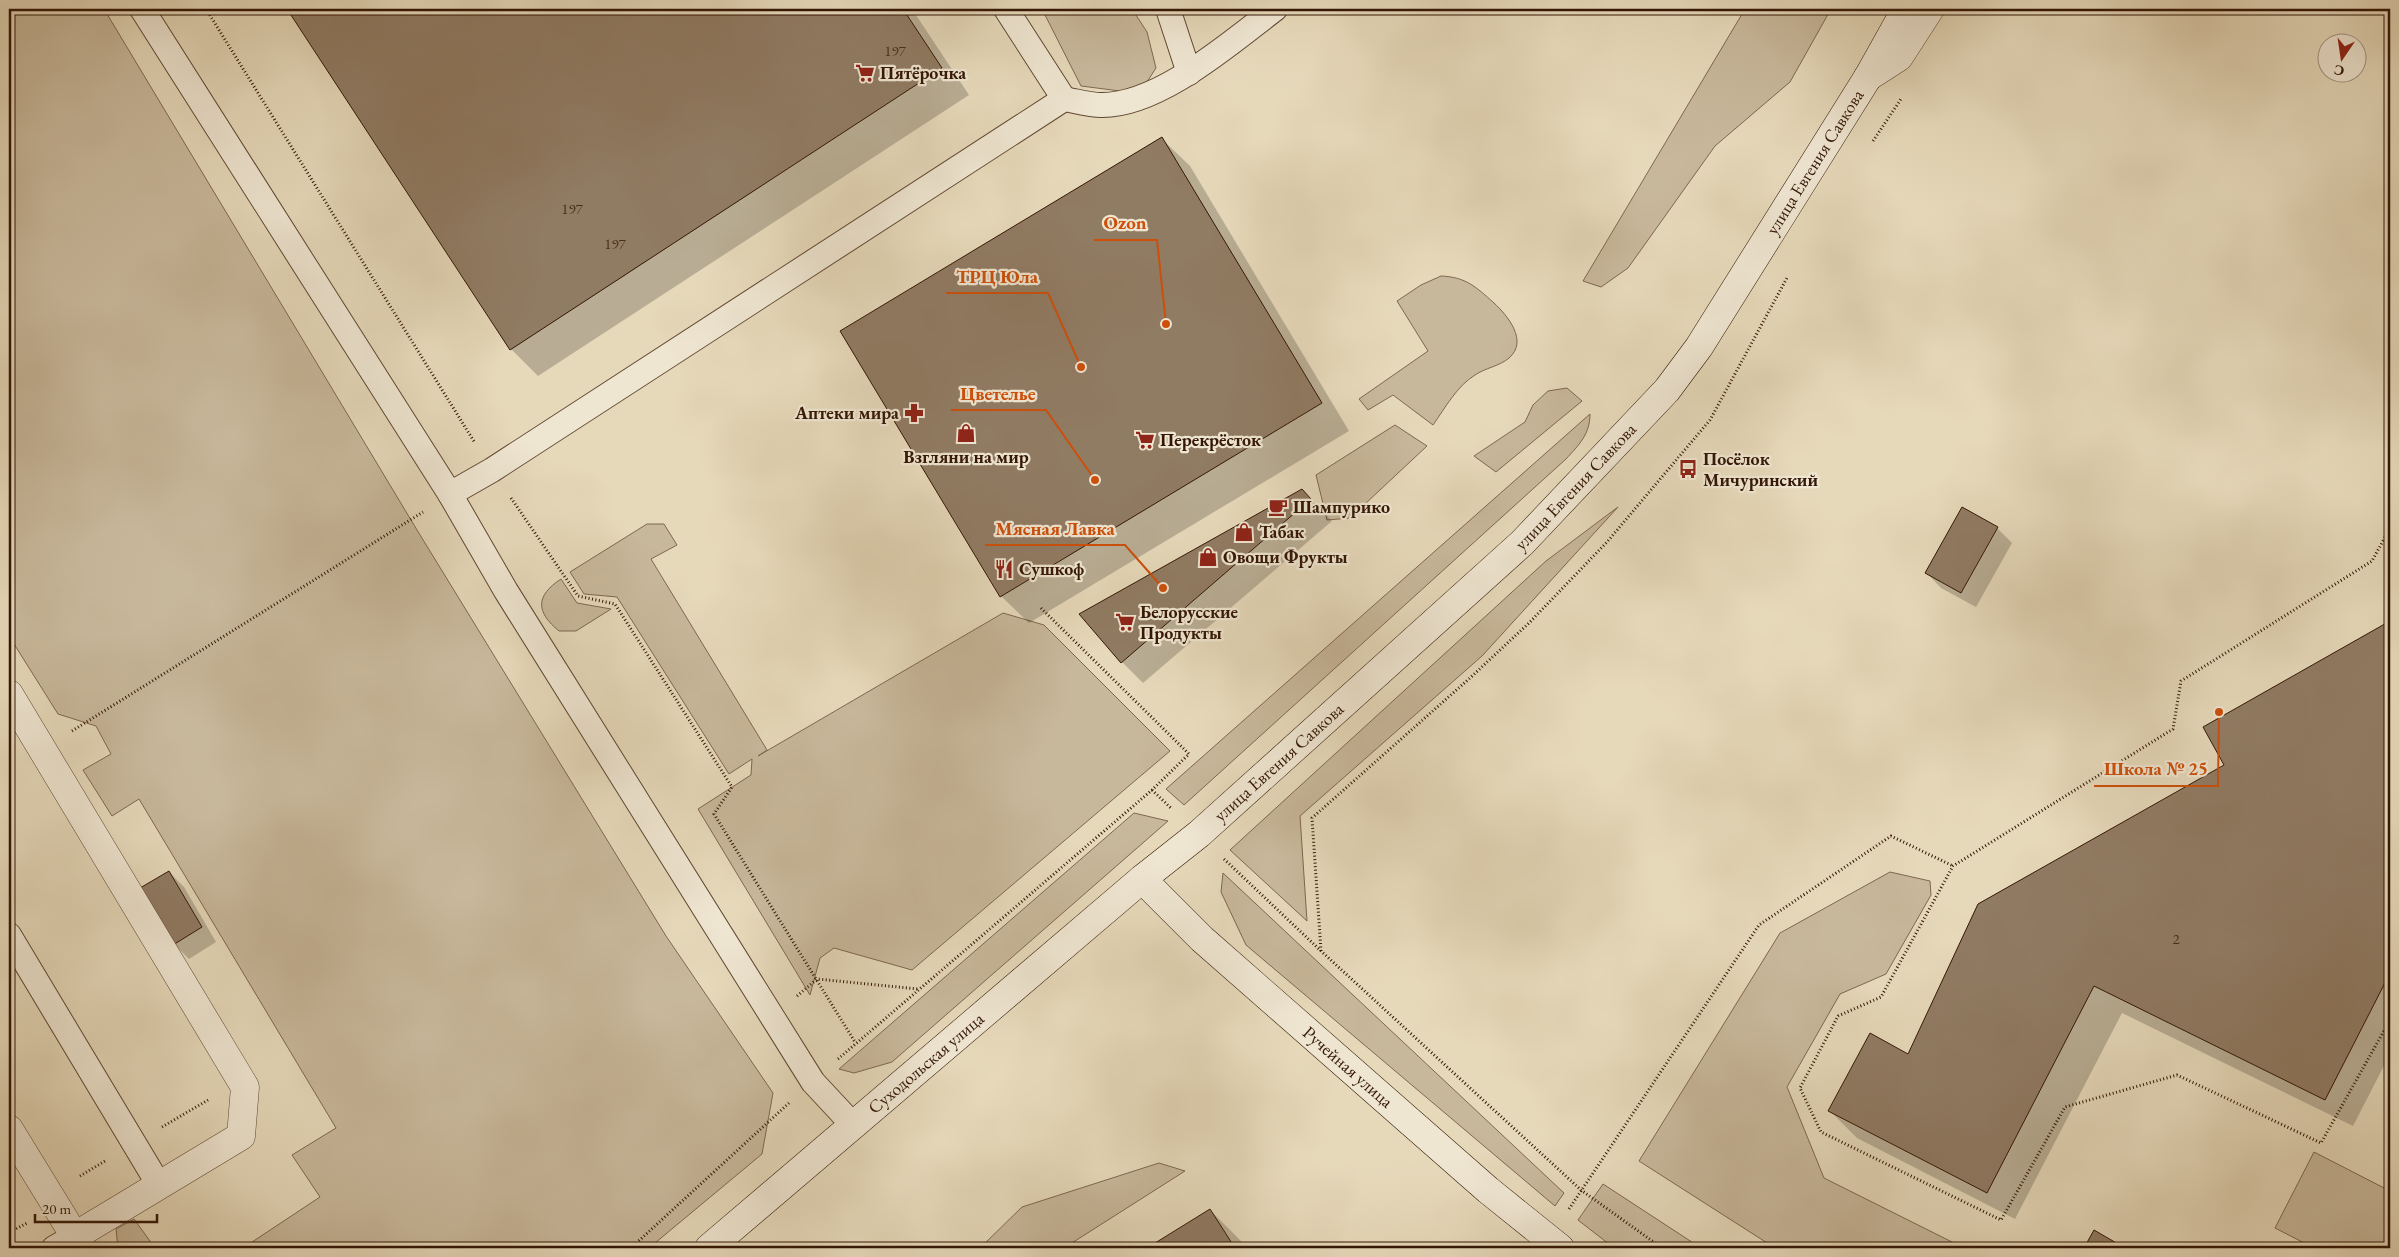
<svg xmlns="http://www.w3.org/2000/svg" width="2399" height="1257" font-family="'EB Garamond',serif">
  <style>
    .green { fill: #c8b89b; stroke: #7e6750 }
    .shadow { fill: #0003 }
    .building { fill: #907b63; stroke: #331605 }
    .lines { fill: none; stroke-linecap: round; stroke-linejoin: round }
    .lane-casing { stroke: #604732; stroke-width: 26 }
    .street-casing { stroke: #604732; stroke-width: 29 }
    .secondary-casing { stroke: #331605; stroke-width: 29 }
    .path { stroke: #331605; stroke-width: 3; stroke-dasharray: 1 2.5; stroke-linecap: butt }
    .lane { stroke: #efe6d2; stroke-width: 24 }
    .street { stroke: #efe6d2; stroke-width: 28 }
    .secondary { stroke: #efe6d2; stroke-width: 28 }
    .labels { text-anchor: middle; stroke-width: 4.5; stroke-linejoin: round; paint-order: stroke }
    .number-label { font-size: 15px; fill: #4a2f1c }
    .poi-label { font-size: 18px; font-weight: bold; fill: #331605; stroke: #efe6d2; text-anchor: start }
    .street-label { font-size: 18px; fill: #331605; stroke: #efe6d2 }
    .leader { fill: none; stroke: #cd4f0b; stroke-width: 2 }
    .callout-dot { fill: #cd4f0b; stroke: #efe6d2; stroke-width: 2 }
    .callout-label { font-size: 19px; text-anchor: middle; font-weight: bold; fill: #cd4f0b; stroke: #efe6d2; stroke-width: 4.5; stroke-linejoin: round; paint-order: stroke }
  </style>
  <rect width="100%" height="100%" fill="#e6d9ba"/>
  <filter id="stains"><feTurbulence type="fractalNoise" baseFrequency=".004" numOctaves="4"/><feColorMatrix values="0 0 0 0 .2 0 0 0 0 .09 0 0 0 0 .02 0 0 0 .5 -.17"/></filter>
  <radialGradient id="worn" r=".72"><stop offset=".6" stop-color="#630" stop-opacity="0"/><stop offset="1" stop-color="#630" stop-opacity=".3"/></radialGradient>
  <g class="green">
    <path d="M9 9H104L417 530 666 936 773 1093 762 1154 649 1248H243L320 1197 292 1155 336 1128 139 799 112 816 83 770 111 754 96 726 58 714 9 636Z"/>
    <path d="M1042 9H1132L1147 32 1156 68 1145 85 1120 91 1081 86Z"/>
    <path d="M1745 9H1831L1790 82 1715 146 1628 268 1601 287 1583 281Z"/>
    <path d="M1441 276C1466 277 1476 287 1494 303 1507 315 1529 341 1509 358 1500 366 1485 368 1475 375 1457 386 1445 408 1433 425L1393 395 1368 410 1359 399 1428 351 1397 301 1421 285Z"/>
    <path d="M1567 388 1582 401 1496 472 1474 456 1525 422 1533 405 1548 391Z"/>
    <path d="M1590 414C1590 434 1579 445 1566 459L1184 805 1166 789Z"/>
    <path d="M1395 425 1427 446 1350 518 1327 520 1316 475Z"/>
    <path d="M1618 507 1482 656 1300 816 1307 921 1230 850 1546 561Z"/>
    <path d="M647 524H664L677 545 651 559 767 750 758 756 1003 613 1044 625 1170 751 912 970 834 948 820 958 810 995 698 809 751 775 752 759 729 774 617 597 584 594 570 572Z"/>
    <path d="M561 579 577 603 611 609 576 631H559C536 612 535 596 561 579Z"/>
    <path d="M1134 813 1168 821 892 1062 854 1073 839 1069Z"/>
    <path d="M1890 872 1930 881 1931 895 1886 974 1840 994 1787 1087 1824 1178 1964 1248H1775L1639 1161 1780 933Z"/>
    <path d="M1223 873 1564 1193 1555 1206 1246 945 1221 892Z"/>
    <path d="M2314 1152 2390 1191V1248H2314L2275 1228Z"/>
    <path d="M1159 1163 1185 1171 1064 1248H980L1022 1207Z"/>
    <path d="M1603 1184 1701 1248H1614L1578 1220Z"/>
    <path d="M134 1219 155 1248H118L116 1229Z"/>
  </g>
  <g class="shadow">
    <path d="M288 9H912L969 95 538 376 511 349Z"/>
    <path d="M1162 139 1190 166 1349 431 1029 623 1001 596Z"/>
    <path d="M1302 490 1332 521 1143 683 1122 662Z"/>
    <path d="M1962 509 1997 528 2012 543 1976 607 1941 588 1927 573Z"/>
    <path d="M2390 623V1054L2353 1126 2122 1013 2015 1219 1857 1138 1830 1111 1908 1056 2226 765 2205 728Z"/>
    <path d="M169 872 184 887 216 942 189 959 174 944Z"/>
    <path d="M1210 1210 1248 1248H1149Z"/>
  </g>
  <g class="building">
    <path d="M287 9H903L942 68 510 350Z"/>
    <path d="M1162 137 1322 403 1000 597 840 331Z"/>
    <path d="M1302 489 1311 499 1121 663 1079 614Z"/>
    <path d="M1962 507 1998 527 1961 593 1925 573Z"/>
    <path d="M2390 621V973L2325 1100 2094 986 1987 1193 1828 1111 1870 1033 1908 1054 1978 904 2224 765 2203 727Z"/>
    <path d="M169 871 202 927 173 945 140 888Z"/>
    <path d="M1210 1209 1235 1248H1147Z"/>
    <path d="M2094 1230 2125 1248H2084Z"/>
  </g>
  <g class="lines">
    <g class="lane-casing">
      <g id="lane">
        <path d="M142 9 450 494 506 591 813 1082 853 1125"/>
        <path d="M1168 9 1189 73"/>
        <path d="M1064 99C1076 101 1089 105 1101 105 1159 106 1231 42 1275 9"/>
        <path d="M450 494 492 470 1064 99 1006 9"/>
        <path d="M9 935 159 1185"/>
        <path d="M54 1248 75 1236"/>
      </g>
    </g>
    <g class="street-casing">
      <g id="street">
        <path d="M1868 77 1899 57 1930 9"/>
        <path d="M9 694 245 1087 241 1136 75 1236"/>
        <path d="M9 1129 82 1248"/>
      </g>
    </g>
    <g class="secondary-casing">
      <g id="secondary">
        <path id="s1" d="M1142 879 1202 939 1488 1190 1560 1248"/>
        <path id="s2" d="M709 1248 1142 879 1199 834 1522 543 1667 390 1699 347 1868 77 1906 9"/>
      </g>
    </g>
    <g class="path">
      <path d="M206 9 475 443"/>
      <path d="M1873 141 1901 99"/>
      <path d="M511 498 578 596 615 604 732 787 714 814 855 1042"/>
      <path d="M2390 528 2372 561 2181 681 2173 729 1953 866 1881 997 1838 1016 1800 1088 1821 1132 2001 1220 2065 1107 2177 1075 2321 1143 2390 1020"/>
      <path d="M72 731 423 512"/>
      <path d="M1152 790 1172 809"/>
      <path d="M1224 859 1321 951 1581 1190 1662 1248"/>
      <path d="M1321 951 1312 818 1470 678 1530 622 1607 542 1710 420 1788 276"/>
      <path d="M797 996 817 979 918 989"/>
      <path d="M838 1059 1152 790 1189 754 1041 608"/>
      <path d="M162 1127 208 1100"/>
      <path d="M80 1176 105 1161"/>
      <path d="M1569 1209 1759 925 1891 836 1953 866"/>
      <path d="M10 1232 27 1223"/>
      <path d="M631 1248 789 1103"/>
    </g>
    <use href="#lane" class="lane"/>
    <use href="#street" class="street"/>
    <use href="#secondary" class="secondary"/>
  </g>
  <defs>
    <g id="supermarket-bare" transform="scale(1.5)"><path d="M-6-5.5h2.5l.6 2H6L4.5 2H-2.5L-4.4-4H-6ZM-1.5 3.2a1.3 1.3 0 1 0 .1 0ZM3 3.2a1.3 1.3 0 1 0 .1 0Z" fill="#8f2418" stroke="#efe6d2" stroke-width="2.5" paint-order="stroke"/></g>
    <g id="pharmacy-bare" transform="scale(1.5)"><path d="M-2-6h4v4h4v4h-4v4h-4v-4h-4v-4h4Z" fill="#8f2418" stroke="#efe6d2" stroke-width="2.5" paint-order="stroke"/></g>
    <g id="shop-bare" transform="scale(1.5)"><path d="M-5-2.5h2.3a2.7 3.5 0 0 1 5.4 0H5L5.5 6h-11ZM-1.5-2.5h3a1.5 2.3 0 0 0-3 0Z" fill="#8f2418" stroke="#efe6d2" stroke-width="2.5" paint-order="stroke"/></g>
    <g id="bus-bare" transform="scale(1.5)"><path d="M-5-6H5V4H4V6H2V4H-2V6H-4V4H-5ZM-3.5-4V0h7V-4ZM-3.5 1.2v1.5H-2V1.2ZM2 1.2v1.5H3.5V1.2Z" fill="#8f2418" stroke="#efe6d2" stroke-width="2.5" paint-order="stroke"/></g>
    <g id="cafe-bare" transform="scale(1.5)"><path d="M-5.5-4.5H6V0H3Q3 3.5 0 3.5H-2.5Q-5.5 3.5-5.5 0ZM3-3.2v2h1.7v-2ZM-6 4.5H4V6H-6Z" fill="#8f2418" stroke="#efe6d2" stroke-width="2.5" paint-order="stroke"/></g>
    <g id="restaurant-bare" transform="scale(1.5)"><path d="M-5-6h1v4h1v-4h1v4h1v-4h1v5L-1.5 .5V6h-2V.5L-5-1ZM5-6V6H3V1.5H1.5Q1.5-4 5-6Z" fill="#8f2418" stroke="#efe6d2" stroke-width="2.5" paint-order="stroke"/></g>
  </defs>
  <g fill-rule="evenodd">
    <use href="#supermarket-bare" x="865" y="73"/>
    <use href="#pharmacy-bare" x="914" y="413"/>
    <use href="#shop-bare" x="966" y="433"/>
    <use href="#supermarket-bare" x="1145" y="440"/>
    <use href="#bus-bare" x="1688" y="469"/>
    <use href="#cafe-bare" x="1278" y="507"/>
    <use href="#shop-bare" x="1244" y="532"/>
    <use href="#shop-bare" x="1208" y="557"/>
    <use href="#restaurant-bare" x="1004" y="569"/>
    <use href="#supermarket-bare" x="1125" y="622"/>
  </g>
  <g class="labels">
    <g class="number-label">
      <text x="895" y="56">197</text>
      <text x="572" y="214">197</text>
      <text x="615" y="249">197</text>
      <text x="2176" y="944">2</text>
    </g>
    <g class="poi-label">
      <text x="880" y="79">Пятёрочка</text>
      <text x="899" y="419" text-anchor="end">Аптеки мира</text>
      <text x="1160" y="446">Перекрёсток</text>
      <text x="966" y="463" text-anchor="middle">Взгляни на мир</text>
      <text x="1703" y="465">Посёлок<tspan x="1703" dy="21">Мичуринский</tspan></text>
      <text x="1293" y="513">Шампурико</text>
      <text x="1259" y="538">Табак</text>
      <text x="1223" y="563">Овощи Фрукты</text>
      <text x="1019" y="575">Сушкоф</text>
      <text x="1140" y="618">Белорусские<tspan x="1140" dy="21">Продукты</tspan></text>
    </g>
    <g class="street-label">
      <text dy="6" stroke="none"><textPath href="#s2" startOffset="1559">улица Евгения Савкова</textPath></text>
      <text dy="6" stroke="none"><textPath href="#s2" startOffset="1154">улица Евгения Савкова</textPath></text>
      <text dy="6" stroke="none"><textPath href="#s2" startOffset="749">улица Евгения Савкова</textPath></text>
      <text dy="6" stroke="none"><textPath href="#s2" startOffset="285">Суходольская улица</textPath></text>
      <text dy="6" stroke="none"><textPath href="#s1" startOffset="279">Ручейная улица</textPath></text>
    </g>
  </g>
  <path class="leader" d="M1166 324L1157 240H1094M1081 367L1048 293H946M1095 480L1046 410H951M1163 588L1125 545H985M2219 712L2218 786H2094"/>
  <g class="callout-dot">
    <circle cx="1166" cy="324" r="5"/>
    <circle cx="1081" cy="367" r="5"/>
    <circle cx="1095" cy="480" r="5"/>
    <circle cx="1163" cy="588" r="5"/>
    <circle cx="2219" cy="712" r="5"/>
  </g>
  <g class="callout-label">
    <text x="1125" y="229">Ozon</text>
    <text x="997" y="283">ТРЦ Юла</text>
    <text x="998" y="400">Цветелье</text>
    <text x="1055" y="535">Мясная Лавка</text>
    <text x="2156" y="775">Школа № 25</text>
  </g>
  <rect width="2399" height="1257" fill="none" stroke="#e6d9ba" stroke-width="30"/>
  <rect x="10" y="10" width="2379" height="1237" fill="none" stroke="#331605" stroke-width="2.5"/>
  <rect x="15" y="15" width="2369" height="1227" fill="none" stroke="#331605"/>
  <g transform="translate(2342 58) rotate(193)"><circle r="24" fill="#efe6d2" stroke="#a49380"/>
  <path d="M0-4L9 19L0 12L-9 19Z" fill="#8f2418"/>
  <text y="-8" font-size="14" font-weight="bold" text-anchor="middle" fill="#331605">С</text>
  </g>
  <path d="M35 1214v8h122v-8" fill="none" stroke="#331605" stroke-width="2.5"/>
  <text x="42" y="1214" font-size="15" fill="#331605" stroke="#efe6d2" stroke-width="4" paint-order="stroke">20 m</text>
  <rect width="100%" height="100%" filter="url(#stains)"/>
  <rect width="100%" height="100%" fill="url(#worn)"/>
</svg>
